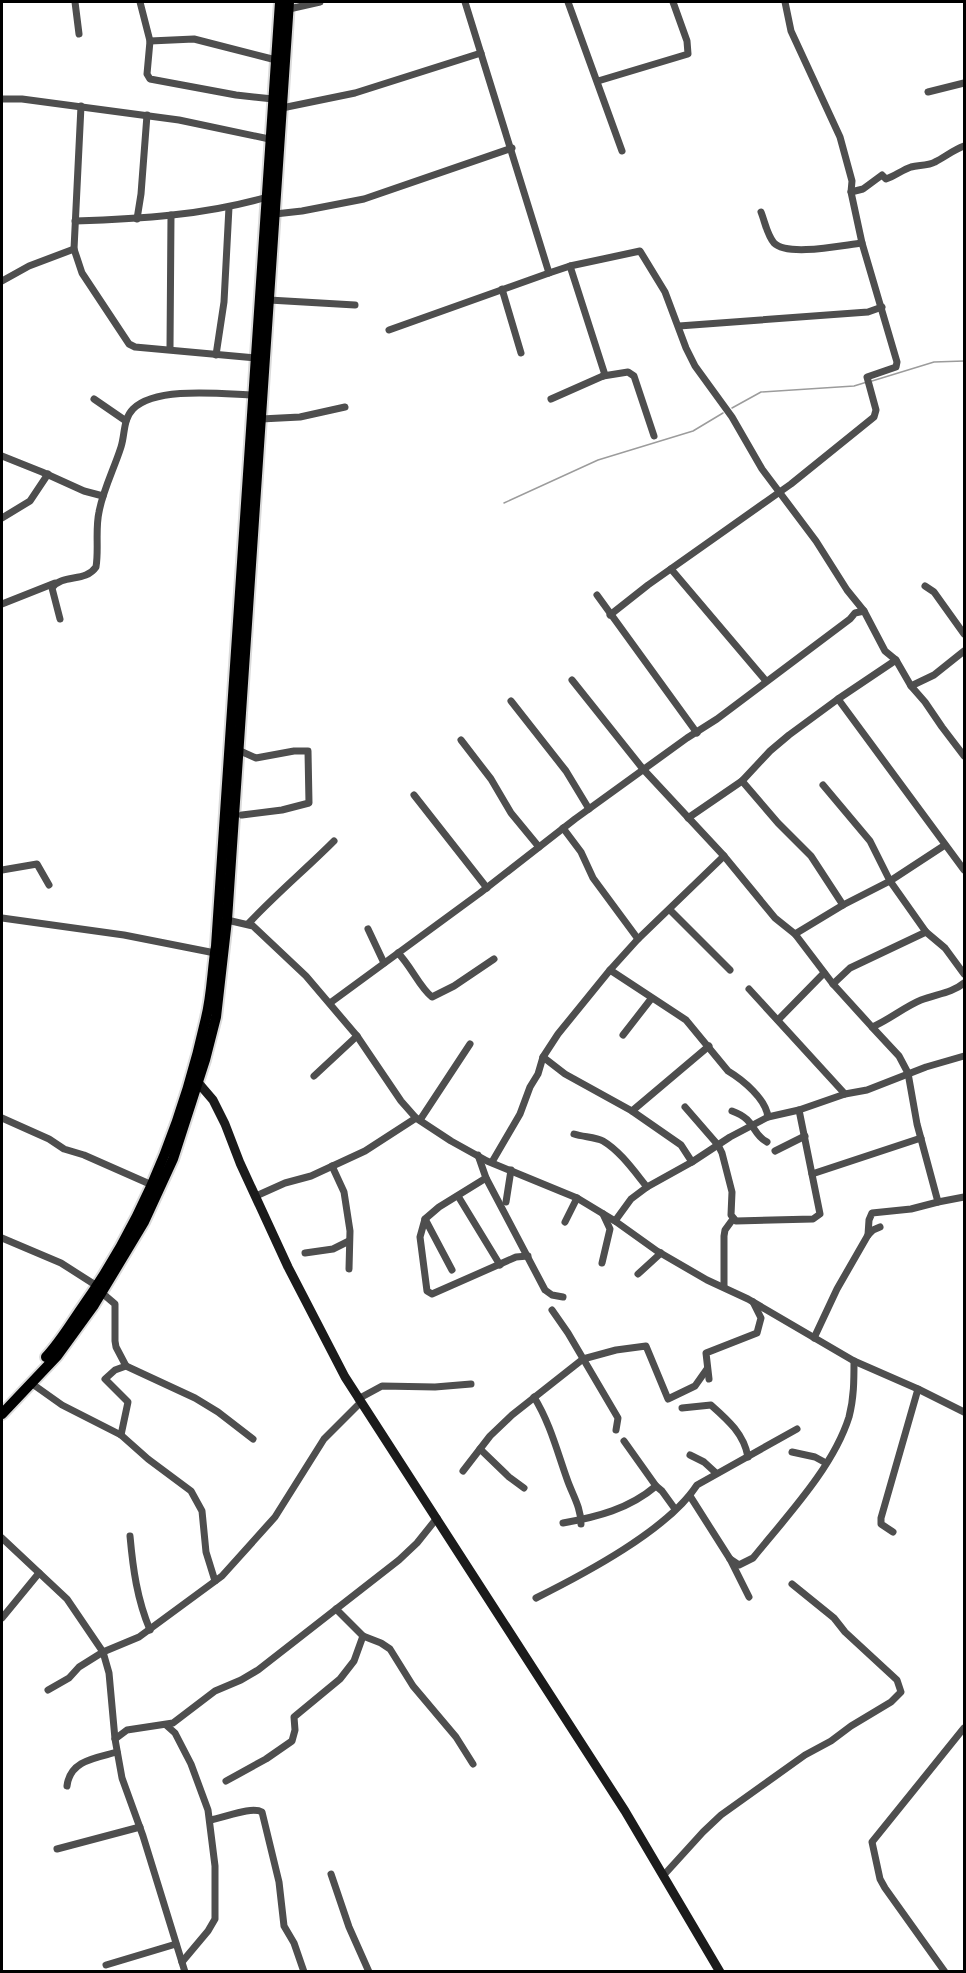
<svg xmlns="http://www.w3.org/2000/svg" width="966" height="1973" font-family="'Space Grotesk',sans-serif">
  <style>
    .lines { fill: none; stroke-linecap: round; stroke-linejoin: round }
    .stream { stroke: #9c9c9c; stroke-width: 1.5 }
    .primary-casing { stroke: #dbdbdb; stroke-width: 14 }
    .street { stroke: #4e4e4e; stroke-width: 7 }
    .secondary { stroke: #1b1b1b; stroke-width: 9 }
    .primary { stroke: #000; stroke-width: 10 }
  </style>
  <rect width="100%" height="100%" fill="#fff"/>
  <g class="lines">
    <g class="stream">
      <path d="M872 381 934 362 964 361"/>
      <path d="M732 408 761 392 854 386 867 382"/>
      <path d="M504 503 598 460 693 431 723 413"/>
    </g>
    <g class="primary-casing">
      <g id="primary">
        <path d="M46 1357C60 1342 70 1325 81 1309 143 1222 183 1122 206 1018 212 994 212 970 216 946L280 2"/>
        <path d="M2 1414 57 1356 94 1305 144 1222 173 1159 205 1060 216 1017 227 920 289 2"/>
      </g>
    </g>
    <g class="street">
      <path d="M75 2 79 34"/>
      <path d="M140 2 150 41 147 74 150 79 236 95 273 99"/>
      <path d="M465 2 549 273"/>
      <path d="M568 2 622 151"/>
      <path d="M289 9 320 2"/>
      <path d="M150 41 194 39 276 60"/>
      <path d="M598 81 688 54 687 41 673 2"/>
      <path d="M928 92 964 83"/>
      <path d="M2 99H22L179 120 274 140"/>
      <path d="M81 106 74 249 82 273 129 344 135 347 256 358"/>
      <path d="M282 108 355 93 481 53"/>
      <path d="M851 192 863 189 882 175 886 179C895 176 902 170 911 167 919 165 928 166 935 162 945 157 953 150 964 146"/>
      <path d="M761 212C765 222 767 235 774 243 788 257 843 245 862 243"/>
      <path d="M275 214 302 211 364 199 512 148"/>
      <path d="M137 219 141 194 147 115"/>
      <path d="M75 221C140 219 205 215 267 197"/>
      <path d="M570 266 605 375 603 376"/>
      <path d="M2 281 29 266 74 249"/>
      <path d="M502 289 521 353"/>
      <path d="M269 300 355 305"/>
      <path d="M679 326 868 312 882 307"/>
      <path d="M170 349 171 215"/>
      <path d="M216 355 224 302 229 207"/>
      <path d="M94 399 126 421"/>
      <path d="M551 399 603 376 628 372 634 376 654 436"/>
      <path d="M261 419 300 417 345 407"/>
      <path d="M2 456 42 472 84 491 103 496"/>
      <path d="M2 518 30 501 48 474"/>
      <path d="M671 569 766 681"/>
      <path d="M925 586 934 592 964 634"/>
      <path d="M597 595 697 733"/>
      <path d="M2 604 55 583"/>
      <path d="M864 611 885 651 896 660 911 686 925 702 942 727 964 756"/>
      <path d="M610 615 648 585 791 484 874 417 876 410 867 377 896 367 897 362 862 243 851 192 852 181 840 137 791 31 785 2"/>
      <path d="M60 619 52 588C63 573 85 583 96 567 99 549 95 530 99 512 103 490 114 469 121 447 125 435 123 419 133 409 156 386 223 394 253 395"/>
      <path d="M572 680 643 769 724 856 775 918 795 934 833 984 872 1027"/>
      <path d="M911 686 934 675 964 651"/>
      <path d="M838 699 964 870"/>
      <path d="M511 701 566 771 589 809"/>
      <path d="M461 740 491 779 511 813 539 847"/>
      <path d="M238 750 256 758 294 751H308L309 803 282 810 242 815"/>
      <path d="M742 781 778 823 811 856 843 905"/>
      <path d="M823 785 870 841 890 881 926 932 945 948 964 974"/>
      <path d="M414 795 487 888"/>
      <path d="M688 818 742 781 770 751 789 735 838 699 896 660"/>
      <path d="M563 828 581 852 593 878 638 939"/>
      <path d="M2 870 37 864 49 885"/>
      <path d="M670 910 730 970"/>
      <path d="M2 918 124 935 215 953"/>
      <path d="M227 920 253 926 306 976 357 1036 401 1101 416 1118 451 1141 487 1161 577 1198 615 1221 657 1251 707 1280 748 1299 854 1361 918 1389 964 1412"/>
      <path d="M248 924C275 895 306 869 334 841"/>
      <path d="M368 929 384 963"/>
      <path d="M795 934 843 905 890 881 945 845"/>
      <path d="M398 953C411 966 420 988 432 997L454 986 494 959"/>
      <path d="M610 970 686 1020 728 1071C743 1080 766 1099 768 1117"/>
      <path d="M964 983C952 993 936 994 921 1000 904 1007 889 1020 872 1027L899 1056 908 1073 917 1124 938 1202 964 1197"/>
      <path d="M833 984 850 968 926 932"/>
      <path d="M749 989 845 1094"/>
      <path d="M330 1003 480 893 575 819 687 738 717 719 850 619 855 613 864 611 847 590 816 541 762 469 732 417 695 366 686 348 665 292 640 251 570 266 549 273 389 330"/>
      <path d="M778 1020 824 973"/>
      <path d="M623 1035 651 999"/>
      <path d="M543 1057 558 1034 610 970 638 939 724 856"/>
      <path d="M314 1076 357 1036"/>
      <path d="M685 1107 718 1145 722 1153 732 1192 731 1215 736 1221 813 1219 820 1214 799 1110"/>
      <path d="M632 1111 709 1046"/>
      <path d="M732 1111C757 1120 751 1134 767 1142"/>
      <path d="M2 1118 49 1139 64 1149 84 1155 152 1185"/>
      <path d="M420 1120 470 1044"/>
      <path d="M574 1134C583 1137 596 1137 603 1141 620 1151 634 1171 647 1187"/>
      <path d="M775 1151 805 1136"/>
      <path d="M478 1155 486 1178 545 1290 552 1295 563 1297"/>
      <path d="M492 1162 520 1114 530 1087 538 1074 543 1057 565 1074 632 1111 681 1145 692 1162 730 1137 768 1117 799 1110 845 1094 867 1090 926 1067 964 1056"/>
      <path d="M332 1166 344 1192 350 1231 349 1269"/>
      <path d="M812 1174 921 1138"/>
      <path d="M486 1178 439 1207 425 1219 420 1237 427 1291 432 1294 516 1257 528 1256"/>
      <path d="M256 1196 285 1183 311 1176 365 1151 416 1118"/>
      <path d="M458 1196 500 1265"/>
      <path d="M506 1202 511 1170"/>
      <path d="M425 1219 452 1270"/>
      <path d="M615 1221 631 1199 647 1187 692 1162"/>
      <path d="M565 1222 577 1198"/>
      <path d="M868 1235 869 1220 872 1213 911 1209 938 1202"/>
      <path d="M2 1238 61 1263 97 1286"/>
      <path d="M305 1253 333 1249 349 1241"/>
      <path d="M602 1263 610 1229 603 1214"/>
      <path d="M638 1274 661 1253"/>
      <path d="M724 1287V1236L725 1230 733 1219"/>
      <path d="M102 1293 115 1304V1341L116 1347 126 1366 115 1370 105 1379 128 1402 121 1435"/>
      <path d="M552 1310 568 1333 618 1418 616 1430"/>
      <path d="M814 1338 837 1289 868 1235 873 1230 880 1227"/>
      <path d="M126 1366 195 1398 218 1412 253 1439"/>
      <path d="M709 1379 706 1353 757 1333 761 1318 753 1302"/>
      <path d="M31 1383 62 1405 121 1435 148 1459 191 1491 202 1511 206 1552 215 1581"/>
      <path d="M534 1397C550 1423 557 1451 567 1479 572 1494 581 1507 581 1524"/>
      <path d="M358 1399 382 1386 435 1387 471 1384"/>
      <path d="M682 1408 711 1405C728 1420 744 1434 748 1457"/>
      <path d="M624 1441 656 1486"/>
      <path d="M480 1449 509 1477 524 1488"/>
      <path d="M792 1452 815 1457 826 1463"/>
      <path d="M690 1455 704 1462 716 1473"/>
      <path d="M463 1471 490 1436 512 1415 583 1359 616 1350 646 1346 668 1399 695 1386 707 1369"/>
      <path d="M690 1496 730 1559 749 1597"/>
      <path d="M563 1523C597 1517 629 1509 656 1486L662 1491 675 1509"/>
      <path d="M893 1532 881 1524V1518L918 1389"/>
      <path d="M130 1536C133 1569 137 1599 150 1630"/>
      <path d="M2 1538 67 1599 103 1652 109 1673 115 1739 122 1778 143 1836 185 1972"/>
      <path d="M730 1559 739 1565 753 1558C786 1517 833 1468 849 1417 854 1398 854 1380 854 1361"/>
      <path d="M536 1598C584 1574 668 1530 697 1485L797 1429"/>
      <path d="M2 1618 39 1573"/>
      <path d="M363 1636 381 1643 390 1649 413 1686 456 1737 473 1764"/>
      <path d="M48 1690 69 1678 79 1667 103 1652 139 1637 222 1576 275 1517 324 1439 361 1402"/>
      <path d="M166 1725 175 1733 191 1764 208 1810 215 1866V1919L208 1931 182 1962"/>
      <path d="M115 1739 127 1730 173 1723 215 1691 241 1680 258 1670 399 1560 417 1543 437 1518"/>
      <path d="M226 1781 266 1759 292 1741 295 1730 294 1717 340 1679 354 1661 363 1636 336 1609"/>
      <path d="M67 1786C70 1760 96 1758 117 1752"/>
      <path d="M210 1820C224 1818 251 1806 262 1812L279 1882 284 1926 294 1943 304 1972"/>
      <path d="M57 1849 140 1827"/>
      <path d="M331 1874 349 1927 369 1972"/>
      <path d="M663 1876 703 1832 721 1815 805 1755 831 1741 851 1726 891 1702 901 1692 897 1680 845 1632 834 1618 792 1584"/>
      <path d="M106 1965 176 1944"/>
      <path d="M945 1972 885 1888 880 1879 872 1842 964 1728"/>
    </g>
    <path class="secondary" d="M195 1079 213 1100 225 1124 240 1163 288 1267 345 1377 625 1811 720 1972"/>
    <use href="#primary" class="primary"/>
  </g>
  <rect width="966" height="1973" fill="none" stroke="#000000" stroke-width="6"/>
</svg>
